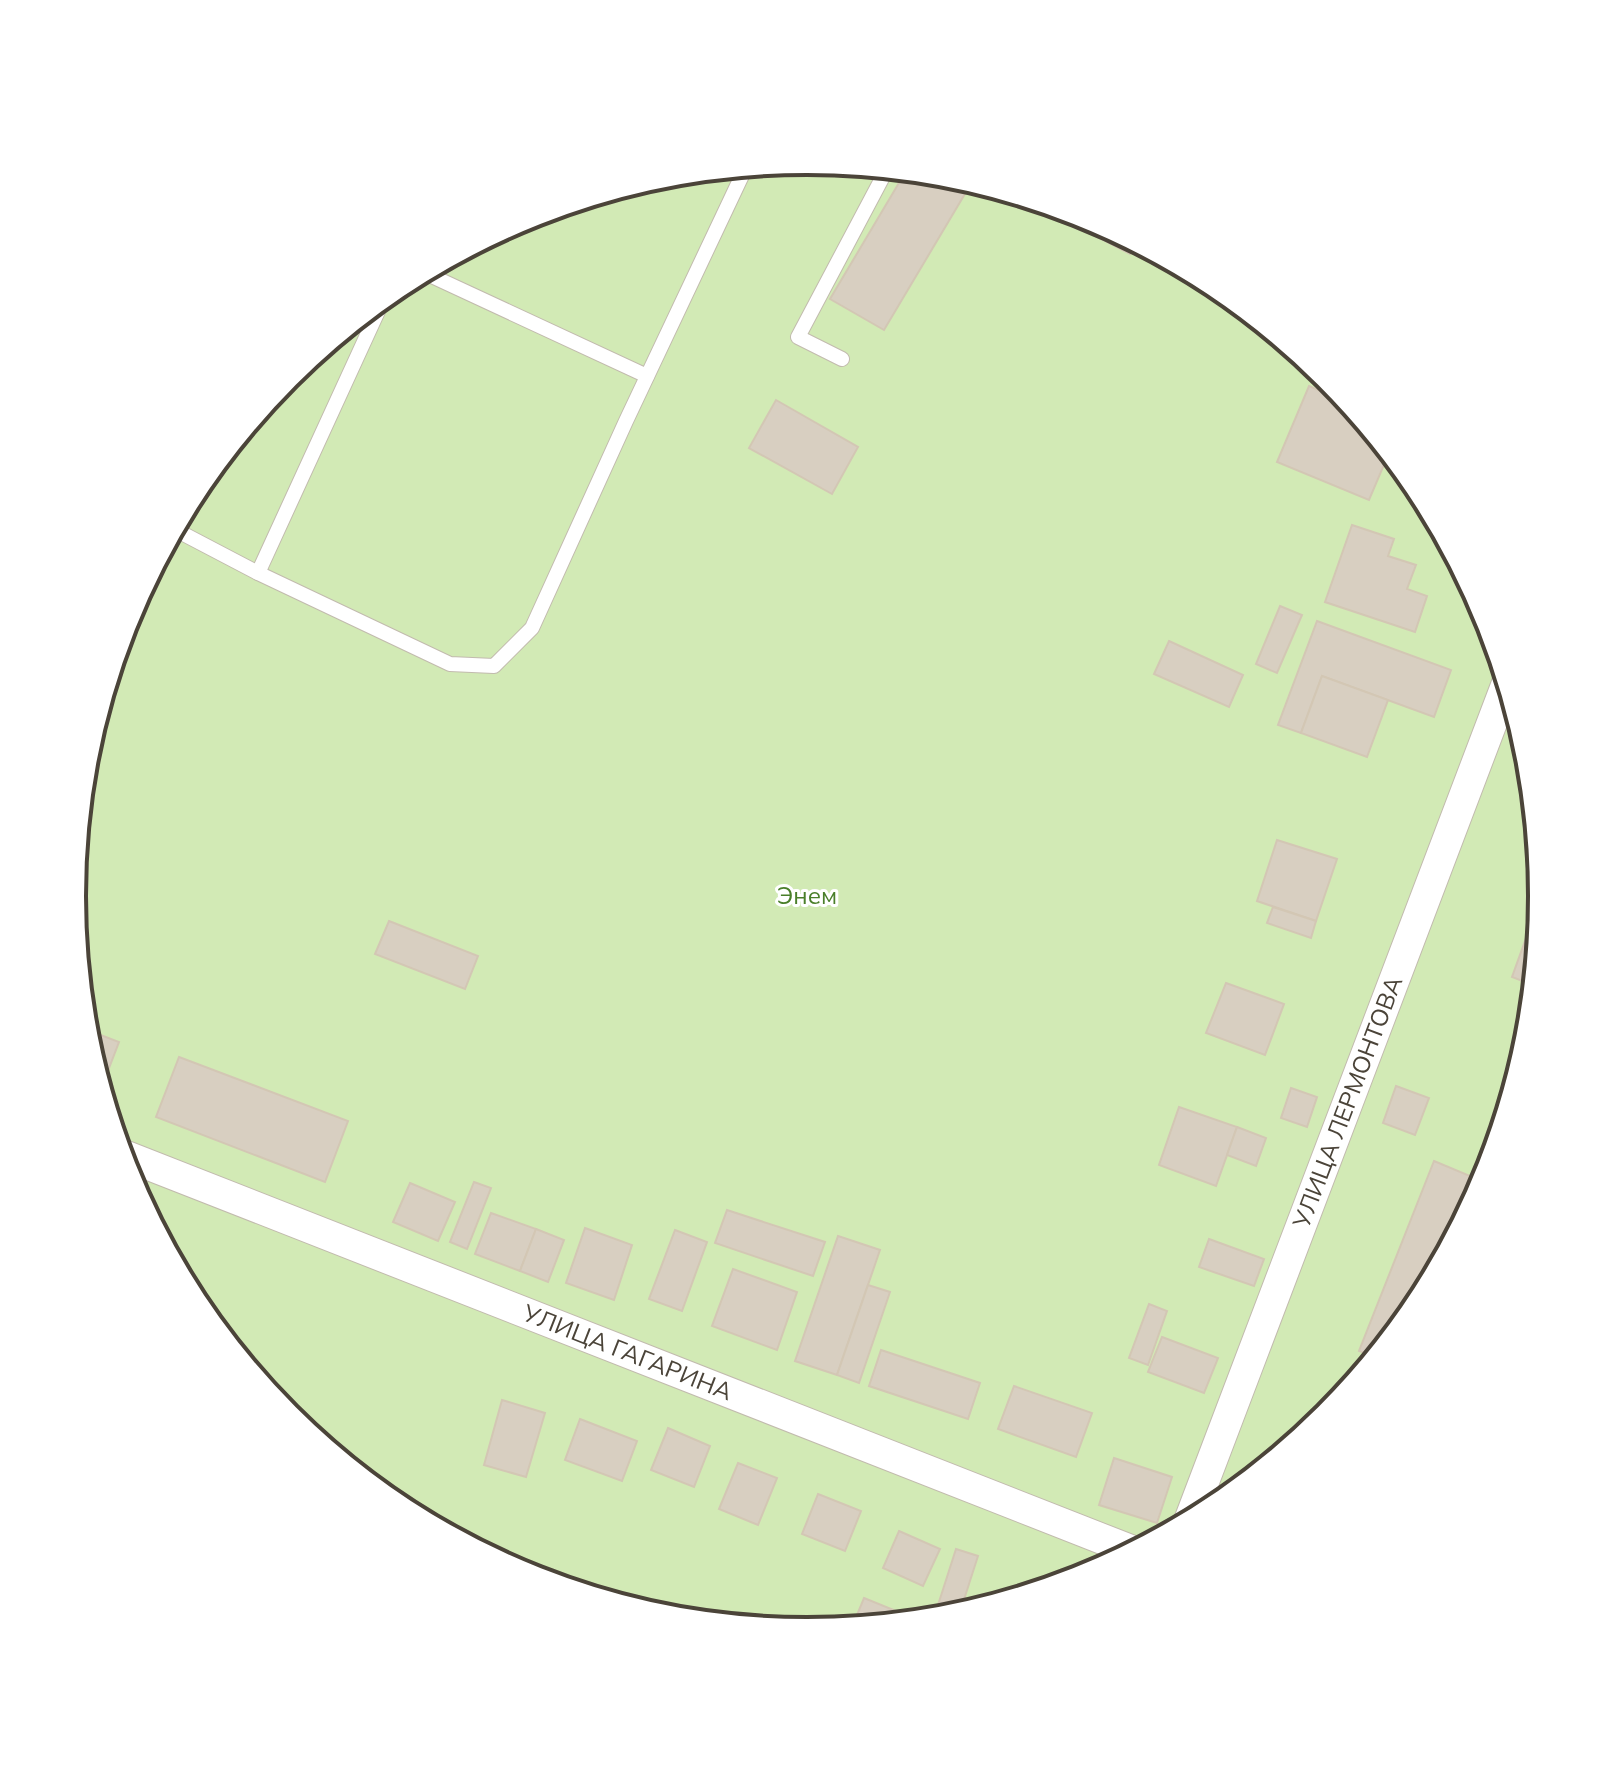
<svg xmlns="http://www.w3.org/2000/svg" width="1614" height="1792" font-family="Mulish,sans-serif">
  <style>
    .green { fill: #d2eab5 }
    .building { fill: #d8cfc1; stroke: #d3c7b4; stroke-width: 2 }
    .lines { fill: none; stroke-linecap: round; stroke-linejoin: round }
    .service-casing { stroke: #c2bbae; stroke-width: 16 }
    .minor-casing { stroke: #c2bbae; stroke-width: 32 }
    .service { stroke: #fff; stroke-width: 14 }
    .minor { stroke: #fff; stroke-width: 30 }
    .labels { text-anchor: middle; stroke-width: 6; stroke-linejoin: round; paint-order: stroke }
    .park-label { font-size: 24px; fill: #4a7f2a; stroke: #fff }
    .street-label { font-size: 24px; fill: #4b4439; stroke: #fff }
    .rim { fill: none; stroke: #4b4439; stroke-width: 4 }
  </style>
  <rect width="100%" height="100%" fill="#f6f3ec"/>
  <circle class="green" cx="807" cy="896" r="733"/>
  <g class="building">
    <path d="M906 171 951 175 972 182 884 330 830 299Z"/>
    <path d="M1042 203 1089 217 1136 242 1130 254 1040 207Z"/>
    <path d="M1309 386 1349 403 1389 453 1369 500 1277 462Z"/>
    <path d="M776 400 858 447 832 494 749 448Z"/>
    <path d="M1352 525 1394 539 1388 556 1416 565 1407 589 1427 596 1415 632 1325 602Z"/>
    <path d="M1280 606 1302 615 1277 673 1256 664Z"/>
    <path d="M1317 621 1451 670 1434 717 1322 676 1301 733 1278 725Z"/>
    <path d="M1169 641 1243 675 1229 707 1154 674Z"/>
    <path d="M1322 676 1388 700 1367 757 1301 733Z"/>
    <path d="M1277 840 1337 859 1316 921 1257 901Z"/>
    <path d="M1542 894V896L1533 985 1512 977Z"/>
    <path d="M1273 907 1316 921 1311 938 1267 923Z"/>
    <path d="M389 921 478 956 465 989 375 954Z"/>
    <path d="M1226 983 1284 1004 1265 1055 1206 1033Z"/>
    <path d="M85 1029 119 1042 101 1089 86 1039Z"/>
    <path d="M179 1057 348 1121 325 1182 156 1117Z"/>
    <path d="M1396 1086 1429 1098 1415 1135 1383 1123Z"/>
    <path d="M1291 1088 1317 1097 1307 1127 1281 1118Z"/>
    <path d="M1179 1107 1237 1127 1216 1186 1159 1165Z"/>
    <path d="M1237 1127 1266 1138 1256 1166 1227 1155Z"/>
    <path d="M1434 1161 1470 1176 1421 1298 1375 1357 1359 1351Z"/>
    <path d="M474 1182 491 1188 467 1249 450 1242Z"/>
    <path d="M410 1183 455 1202 438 1241 393 1222Z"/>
    <path d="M727 1210 825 1242 813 1276 715 1243Z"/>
    <path d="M491 1213 536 1229 520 1271 475 1254Z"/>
    <path d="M585 1228 632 1245 614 1300 566 1283Z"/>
    <path d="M536 1229 564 1240 548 1282 520 1271Z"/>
    <path d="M675 1230 707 1242 682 1311 649 1299Z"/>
    <path d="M838 1236 880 1250 837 1375 795 1361Z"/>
    <path d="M1209 1239 1264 1259 1254 1286 1199 1267Z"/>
    <path d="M733 1269 797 1292 777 1350 712 1326Z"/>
    <path d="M868 1285 890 1292 859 1383 837 1375Z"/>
    <path d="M1149 1304 1167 1311 1148 1365 1129 1358Z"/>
    <path d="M1162 1337 1218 1358 1204 1393 1148 1372Z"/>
    <path d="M881 1350 980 1383 968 1419 869 1386Z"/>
    <path d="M1014 1386 1092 1413 1076 1457 998 1429Z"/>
    <path d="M502 1400 545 1413 526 1477 484 1465Z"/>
    <path d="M580 1419 637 1441 622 1481 565 1460Z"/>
    <path d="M668 1428 710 1446 694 1487 651 1470Z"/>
    <path d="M1114 1458 1172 1477 1157 1523 1099 1505Z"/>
    <path d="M738 1463 777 1478 758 1525 719 1509Z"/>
    <path d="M818 1494 861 1511 845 1551 802 1534Z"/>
    <path d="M899 1531 940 1549 923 1586 883 1568Z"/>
    <path d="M956 1549 978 1556 960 1612 938 1605Z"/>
    <path d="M864 1598 911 1617 910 1621 852 1627Z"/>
  </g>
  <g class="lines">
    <g class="service-casing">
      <g id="service">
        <path d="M423 272 647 376"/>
        <path d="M842 359 798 337 887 169"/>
        <path d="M174 529 258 573 450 664 494 666 532 628 626 421 746 167"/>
        <path d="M258 573 385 296"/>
      </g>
    </g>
    <g class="minor-casing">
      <g id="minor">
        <path id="s1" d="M121 1154 1133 1551"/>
        <path id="s2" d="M1189 1521 1507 683"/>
      </g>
    </g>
    <use href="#service" class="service"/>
    <use href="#minor" class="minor"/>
  </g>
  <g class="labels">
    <g class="park-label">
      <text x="807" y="904">Энем</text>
    </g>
    <g class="street-label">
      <text dy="8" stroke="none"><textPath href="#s2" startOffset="448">УЛИЦА ЛЕРМОНТОВА</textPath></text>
      <text dy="8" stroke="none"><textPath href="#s1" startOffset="544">УЛИЦА ГАГАРИНА</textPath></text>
    </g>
  </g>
  <path d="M0 0H1614V1792H0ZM86 896a721 721 0 1 1 1442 0a721 721 0 1 1-1442 0Z" fill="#fff" fill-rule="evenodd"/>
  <path class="rim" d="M86 896a721 721 0 1 1 1442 0a721 721 0 1 1-1442 0Z"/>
</svg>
